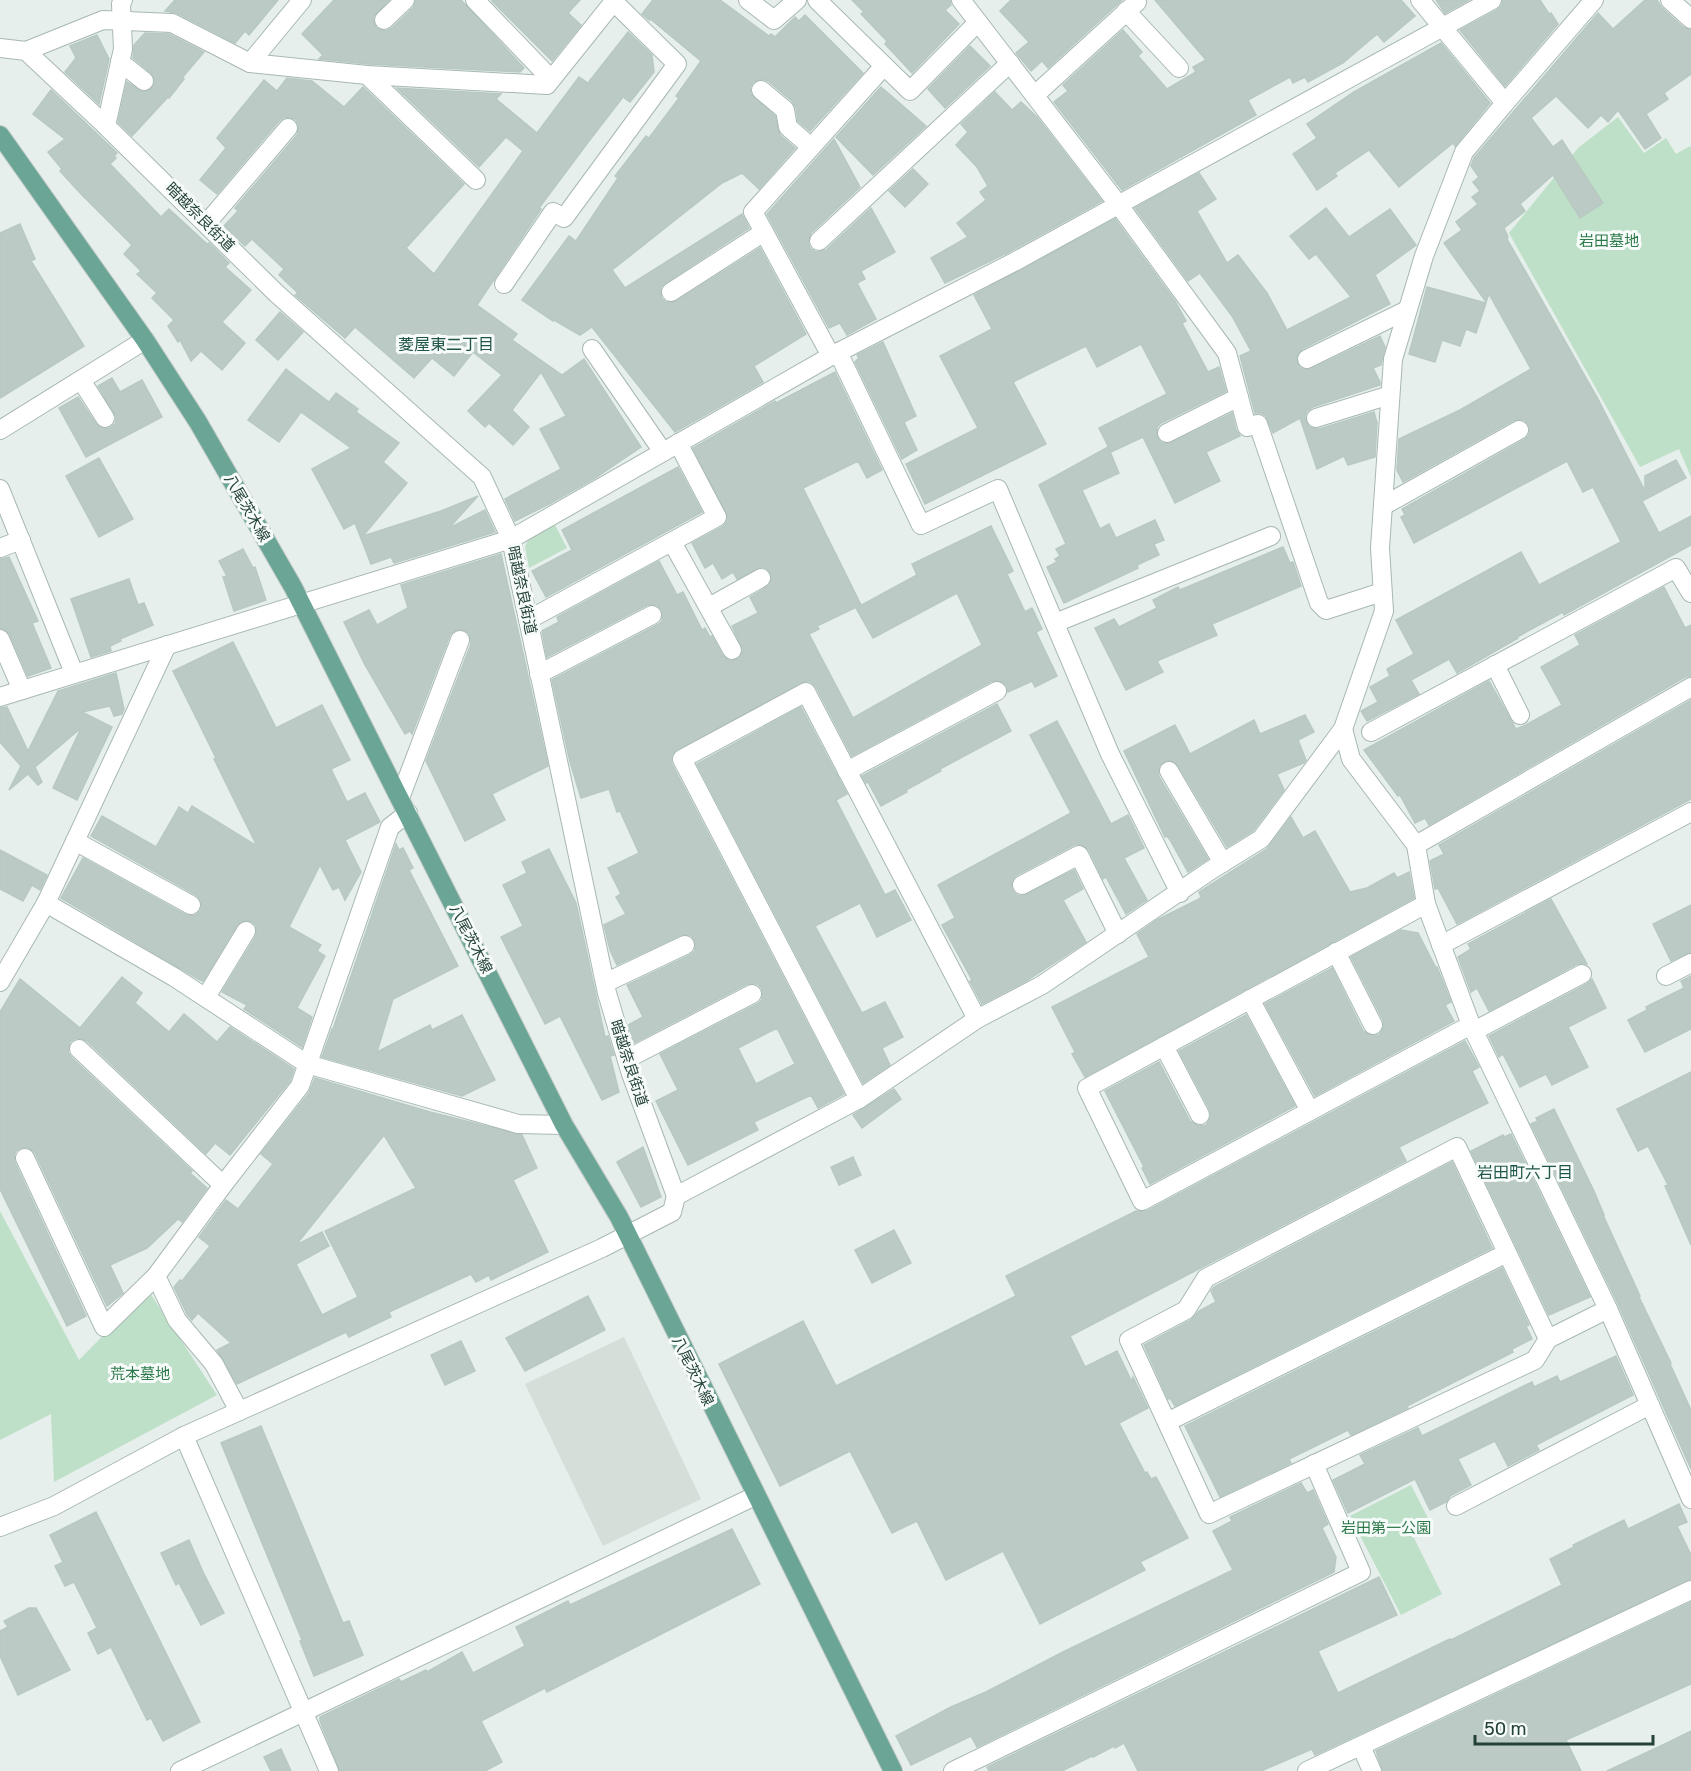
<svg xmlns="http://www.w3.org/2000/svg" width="1691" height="1771" font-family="Rubik,'Noto Sans JP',sans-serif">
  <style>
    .built { fill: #d4dfda }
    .green { fill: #bfe0c8 }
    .building { fill: #bbcac4; stroke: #b8c9c2; stroke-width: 1.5; fill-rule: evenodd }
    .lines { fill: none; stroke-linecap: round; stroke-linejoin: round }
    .minor-casing { stroke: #a8b8b2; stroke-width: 20 }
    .major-casing { stroke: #c2cac8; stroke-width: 20 }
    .minor { stroke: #fff; stroke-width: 18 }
    .major { stroke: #6aa596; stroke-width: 18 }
    .labels { text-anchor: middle; stroke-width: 6; stroke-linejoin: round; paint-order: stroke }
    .street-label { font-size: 15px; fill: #24423a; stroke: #f7fbf9 }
    .park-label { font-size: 15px; fill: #2d7a4b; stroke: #f7fbf9 }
    .neighbourhood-label { font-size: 16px; fill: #1f5548; stroke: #f7fbf9 }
  </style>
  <rect width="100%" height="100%" fill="#e6efeb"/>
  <path class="built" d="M624 1337 701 1499 603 1546 525 1384Z"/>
  <g class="green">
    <path d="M1618 117 1644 153 1666 138 1676 154 1690 146 1691 148V477L1679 449 1640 467 1509 233 1578 148Z"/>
    <path d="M554 523 567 548 529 568 525 547 529 537Z"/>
    <path d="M0 1211 79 1360 148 1290 217 1395 54 1482 51 1414 0 1440Z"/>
    <path d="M1411 1485 1431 1524 1412 1534 1442 1594 1401 1615 1350 1516Z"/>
  </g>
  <g class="building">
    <path d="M175 0H278L249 35 245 31 235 43 177 13 165 11Z"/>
    <path d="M334 0H389L373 17 376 28 386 31 392 28 413 8 416 0H461L524 68 520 72 368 64 319 59 323 55 302 34Z"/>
    <path d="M493 0H580L568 13 581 25 552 61 492 1Z"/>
    <path d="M653 0H720L769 36 771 34 775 37 795 17 799 21 805 15 863 73 810 131 798 121 796 108 792 101 768 81 762 79 753 82 750 88 751 94 775 116 780 135 795 148 759 189 742 173 722 183 612 270 625 288 742 214 749 228 665 283 661 287V298L666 302 677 301 760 248 806 334 754 366 763 382 675 432 592 327 580 335 554 320 553 321 522 300 569 236 576 241 618 178 615 176 646 136 649 138 679 98 676 96 701 61 648 17 649 20 642 14Z"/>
    <path d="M852 0H950L951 5 945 10 959 24 912 73 885 44 887 41 861 14 864 12Z"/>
    <path d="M1011 0H1122L1048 68 1042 61 1031 71 1016 53 1029 42 1000 11Z"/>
    <path d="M1155 0H1401L1415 16 1384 42 1377 34 1343 63 1308 82 1305 77 1293 83 1290 77 1248 100 1256 115 1122 190 1054 102 1068 91 1063 85 1123 30 1142 52 1138 56 1167 89 1196 72 1193 67 1206 60Z"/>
    <path d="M1436 0H1469L1445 13Z"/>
    <path d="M1503 0H1540L1549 14 1551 13 1558 24 1505 86 1460 30 1497 10 1502 5Z"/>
    <path d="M1645 0H1657L1662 8 1683 27 1691 30V74L1664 93 1668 99 1646 114 1661 138 1645 149 1618 110 1608 122 1601 115 1588 128 1556 96 1531 118 1553 147 1562 140 1603 203 1580 218 1553 175 1520 204 1525 211 1504 228 1508 237 1507 239 1598 399 1645 491V476L1676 460 1686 478 1642 501 1659 533 1691 516V545L1564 615 1563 612 1517 637 1518 638 1457 673 1449 659 1411 680 1419 694 1367 721 1361 711 1378 702 1370 687 1390 676 1387 669 1414 654 1396 620 1521 552 1539 585 1621 542 1593 487 1583 492 1567 461 1414 543 1401 517 1405 515 1402 509 1524 440 1529 435 1530 430 1528 424 1524 420H1514L1403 482 1397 470 1399 439 1460 410 1531 369 1489 294 1486 302 1444 243 1462 230 1456 222 1478 204 1472 197 1480 191 1473 182 1479 177 1471 166 1474 158 1598 13 1613 29Z"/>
    <path d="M628 32 652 55 654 72 630 102 623 97 589 141 539 208 541 209 477 305 517 334 512 340 562 375 584 359 641 447 595 478 549 504 515 521 505 499 561 469 540 429 566 416 541 372 512 410 529 427 513 445 489 423 485 427 468 411 502 375 473 352 454 376 432 358 414 378 355 327 345 338 295 295 298 293 279 275 284 269 252 239 245 246 224 226 238 211 235 208 297 135 299 125 295 119 285 117 279 121 217 194 200 180 226 148 217 138 264 80 277 91 287 78 312 81 344 107 363 87 464 184 406 248 434 274 523 151 506 137 479 167 397 88 501 94 496 99 537 133 579 77 588 83Z"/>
    <path d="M145 33 169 34 204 52 182 78 184 79 169 98 168 97 132 136 118 122 127 82 143 92 152 88 155 82 151 73 133 58 134 45Z"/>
    <path d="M97 35 109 59 99 104 65 72 76 58 70 46Z"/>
    <path d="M1441 43 1490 103 1455 146 1453 143 1399 187 1369 150 1335 173 1337 176 1317 190 1293 154 1317 138 1307 124 1354 92Z"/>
    <path d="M970 46 990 66 945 108 928 89Z"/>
    <path d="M881 87 926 126 873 175 836 137Z"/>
    <path d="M51 90 117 153 114 156 116 158 110 164 161 217 169 209 207 244 209 243 229 263 225 267 251 290 222 322 245 343 222 370 201 351 191 361 180 340 178 342 168 326 174 320 152 298 157 293 137 274 141 271 124 254 132 245 81 194 60 171 62 169 48 152 65 139 33 114Z"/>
    <path d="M995 92 1012 110 1021 102 1037 117 1102 201 1009 252 945 283 931 258 968 237 957 223 986 200 980 192 988 186 977 167 956 145 968 132 961 124Z"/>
    <path d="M834 139 860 187 811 233 808 243 810 248 816 252 826 250 871 208 895 252 861 271 865 279 857 283 876 319 847 335 840 323 829 328 767 214Z"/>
    <path d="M913 169 928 184 905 207 889 191Z"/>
    <path d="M1199 173 1216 199 1197 211 1227 263 1238 255 1267 293 1287 330 1351 297 1316 254 1309 259 1290 236 1326 208 1349 237 1390 209 1416 245 1375 275 1390 304 1302 349 1296 358 1297 363 1300 368 1306 370 1311 369 1380 336 1385 347 1381 365 1373 368 1380 382V385L1313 407 1307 411 1305 416 1309 427 1319 429 1374 412 1377 423 1375 457 1348 465 1344 456 1317 469 1300 418 1273 433 1266 416 1261 413H1255L1240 356 1251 351 1232 316 1200 273 1188 281 1135 208Z"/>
    <path d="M1115 219 1175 301 1186 321 1182 323 1208 372 1219 367 1226 391 1161 423 1157 427V437L1161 443H1171L1232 413 1236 430 1240 436 1206 452 1220 481 1175 503 1143 437 1111 452 1099 428 1167 394 1141 344 1097 367 1086 346 1013 382 1046 444 925 504 906 464 978 428 940 356 992 329 974 295Z"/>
    <path d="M20 224 35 259 31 261 84 346 0 398V233Z"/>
    <path d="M1427 287 1486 303 1476 333 1466 329 1460 346 1442 340 1435 362 1409 354Z"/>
    <path d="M280 312 303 332 278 360 256 340Z"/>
    <path d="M883 342 916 416 904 422 917 450 902 459 855 362 859 358 857 355Z"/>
    <path d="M286 369 329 402 336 393 358 409 356 412 399 443 383 462 407 483 363 536 441 511 478 496 449 528 485 510 495 532 394 563 391 557 371 564 355 523 344 529 312 469 351 448 301 412 279 442 248 420Z"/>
    <path d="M835 372 882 470 867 478 858 461 803 488 861 605 817 626 819 629 809 634 853 718 982 645 957 593 873 638 856 608 917 575 912 564 991 526 1013 571 1007 574 1025 612 1032 608 1042 629 1036 632 1057 676 1035 687 1032 681 1008 692 1007 686 1003 682 992 681 852 756 816 687 811 682 806 681 673 753 671 758 672 764 844 1094 818 1108 811 1095 754 1122 758 1130 688 1165 656 1101 678 1090 660 1054 757 1004 762 1000V989L758 984H747L634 1043 628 1025 643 1017 627 985 690 955 695 951V941L691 935H681L617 965 610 950 604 925 626 914 616 897 621 894 608 868 639 853 620 811 617 812 609 789 581 798 570 762 552 680 657 625 662 621V610L657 605H647L547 657 542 631 559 622 557 617 659 561 677 595 683 592 702 630 705 628 710 637 712 636 723 656 731 661 738 659 743 650 732 626 758 613 750 597 767 587 772 578 767 569 762 567 737 579 733 572 722 579 713 563 705 568 692 543 722 527 727 522 728 517 693 448 775 401 776 403ZM777 1028 795 1064 756 1084 738 1048Z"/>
    <path d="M112 378 120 392 142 380 162 417 86 457 59 408 78 397 96 424 105 429 110 428 115 424 116 417 98 386Z"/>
    <path d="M1108 447 1119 473 1082 490 1100 529 1109 524 1116 538 1155 520 1164 540 1154 544 1159 555 1137 565 1138 568 1064 603 1047 567 1057 562 1055 559 1060 556 1056 549 1066 544 1039 485Z"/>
    <path d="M99 458 133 519 99 537 66 476Z"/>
    <path d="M678 467 702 512 546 597 532 571 572 550 562 530Z"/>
    <path d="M1283 547 1290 563 1293 562 1301 586 1212 624 1217 635 1157 661 1163 672 1126 690 1095 628 1114 619 1119 627 1157 608 1153 600 1178 587 1180 590Z"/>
    <path d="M243 549 253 568 255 567 266 600 234 611 223 577 227 576 219 561Z"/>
    <path d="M501 554 548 766 492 794 505 820 465 841 426 761 471 644 469 633 459 629 450 635 412 734 410 731 405 734 365 665 344 622 369 610 377 625 408 608 401 585Z"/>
    <path d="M9 557 38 621 32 623 51 668 28 676 10 635 6 630 0 628V559Z"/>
    <path d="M129 579 138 605 144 603 153 625 120 639 121 641 110 646 111 651 91 657 71 599Z"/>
    <path d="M1664 587 1685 628 1691 625V676L1685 677 1429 825 1425 818 1415 823 1400 795 1398 796 1364 750 1489 681 1516 729 1526 725 1562 705 1541 667 1580 645 1575 635Z"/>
    <path d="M233 642 276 728 322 705 350 760 331 769 347 802 365 793 380 822 345 840 361 872 345 900 339 887 333 890 320 865 289 927 321 945 317 951 325 956 297 1008 312 1017 302 1047 244 1009 247 1005 222 992 256 936V926L252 922 246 920 237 925 203 981 200 980 61 898 83 858 186 915H196L201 910V900L196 895 91 836 102 816 156 847 179 807 188 813 192 806 257 846 214 759 216 758 173 671Z"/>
    <path d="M116 673 124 709 122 714 114 716 110 706 82 712 112 727 77 800 53 788 81 728 35 767 42 782 38 785 28 774 9 790 21 766 0 742V708L7 707 28 751 58 691Z"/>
    <path d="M1691 700V799L1457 924 1438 888 1435 889 1430 861 1444 854 1439 845Z"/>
    <path d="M997 704 1011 731 940 769 941 771 906 790 907 792 881 806 868 782 866 783 862 776Z"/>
    <path d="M801 707 847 794 836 800 885 895 895 890 911 920 877 937 860 903 815 926 862 1013 885 1002 903 1037 882 1048 890 1065 863 1083 697 764Z"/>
    <path d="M1305 715 1314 732 1298 740 1306 760 1304 763 1277 774 1284 790 1253 831 1227 847 1178 765 1168 760 1160 765 1158 771 1159 777 1208 859 1188 872 1170 840 1167 836 1165 837 1124 751 1175 725 1190 754 1254 720 1260 734Z"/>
    <path d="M1057 721 1111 824 1128 815 1144 848 1124 858 1147 900 1126 914 1106 877 1103 879 1089 850 1080 844 1074 845 1017 875 1012 880V890L1017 895 1022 896 1074 870 1083 889 1063 900 1086 942 1026 981 982 1004 970 981 972 980 942 925 955 918 938 885 1071 813 1030 735Z"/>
    <path d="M1291 817 1303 838 1315 831 1350 892 1367 888 1394 873 1397 878 1409 872 1414 898 1085 1077 1072 1054 1075 1052 1052 1007 1149 957 1137 934 1157 920 1199 899 1201 897 1199 892 1267 849Z"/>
    <path d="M396 844 399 850 403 848 413 868 409 870 458 966 393 999 377 1052 430 1025 432 1030 462 1015 495 1080 462 1096 322 1057 332 1029H333Z"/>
    <path d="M549 849 576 903 605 1037 608 1036 614 1055 610 1056 619 1092 602 1100 560 1016 545 1024 501 937 523 926 503 885 527 873 522 862Z"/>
    <path d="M0 850 47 875 40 890 32 885 23 901 0 889Z"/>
    <path d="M1551 899 1587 964H1577L1489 1011 1477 988 1471 992 1458 957 1471 949 1468 944Z"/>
    <path d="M1691 905V952L1671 961 1653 924Z"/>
    <path d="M1401 930 1418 933 1436 968 1437 967 1451 1002 1445 1005 1454 1021 1315 1096 1265 1004 1332 968 1363 1031 1372 1036 1379 1035 1384 1026 1383 1020 1351 957Z"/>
    <path d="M1691 976V1029L1645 1052 1628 1020 1647 1010 1646 1007 1684 988 1681 981Z"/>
    <path d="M122 977 142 993 135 1003 169 1032 184 1014 217 1042 230 1027 294 1069 290 1081 230 1155 215 1143 206 1154 87 1041 76 1038 70 1042 68 1052 71 1057 192 1171 190 1173 207 1188 182 1222 178 1219 147 1248 110 1265 123 1293 107 1306 35 1153 27 1147 21 1148 16 1151 14 1156 15 1163 86 1316 67 1326 0 1189V1012L20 979 80 1028Z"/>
    <path d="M1592 979 1606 1008 1568 1027 1588 1067 1552 1085 1546 1074 1520 1087 1503 1054 1499 1057 1489 1036 1587 984Z"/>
    <path d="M1246 1015 1295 1106 1150 1184 1142 1168 1144 1167 1105 1091 1159 1062 1190 1121 1199 1126 1206 1125 1211 1116 1210 1110 1179 1051Z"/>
    <path d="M1465 1041 1479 1067 1472 1071 1488 1103 1399 1147 1406 1161 1070 1336 1085 1367 1117 1351 1132 1382 1133 1377 1148 1408 1119 1423 1145 1473 1147 1472 1151 1479 1156 1477 1188 1538 1140 1562 1145 1570 1040 1624 1003 1551 946 1580 917 1521 892 1533 850 1451 780 1486 719 1364 803 1321 836 1386 1016 1296 1006 1276 1136 1211H1147Z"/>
    <path d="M1691 1072V1245L1665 1186 1668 1185 1648 1146 1638 1151 1617 1109Z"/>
    <path d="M315 1078 430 1112 522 1135 537 1168 513 1180 548 1252 491 1280 489 1275 476 1282 471 1274 389 1312 391 1317 349 1337 346 1332 237 1384 217 1350 231 1343 198 1313 192 1320 187 1314 174 1287 180 1280 182 1281 210 1246 199 1237 226 1200 238 1209 273 1164 261 1154 309 1093ZM384 1135 416 1188 325 1231 358 1297 322 1315 296 1264 329 1246 322 1232 296 1245Z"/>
    <path d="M894 1089 901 1099 862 1128 853 1115Z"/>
    <path d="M1554 1109 1594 1191 1604 1215H1603L1640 1296 1639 1297 1671 1363 1670 1364 1691 1410V1469L1618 1304 1531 1124 1538 1121 1536 1118Z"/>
    <path d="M1511 1134 1590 1297 1549 1315 1471 1151 1503 1135 1504 1137Z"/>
    <path d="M643 1147 661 1197 641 1207 617 1162Z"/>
    <path d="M853 1157 861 1175 839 1185 831 1167Z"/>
    <path d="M1452 1162 1492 1248 1175 1406 1170 1398 1168 1399 1144 1345 1191 1320 1199 1311 1216 1302 1211 1291 1214 1287Z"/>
    <path d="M894 1230 911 1263 872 1283 855 1250Z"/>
    <path d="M1502 1268 1529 1325 1526 1326 1532 1339 1512 1349 1513 1352 1407 1406 1408 1408 1351 1435 1348 1430 1289 1459 1291 1463 1220 1497 1185 1426Z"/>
    <path d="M588 1296 605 1330 525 1371 506 1338Z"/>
    <path d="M461 1341 475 1371 445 1385 431 1355Z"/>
    <path d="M1616 1356 1633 1395 1536 1445 1539 1450 1508 1466 1495 1441 1458 1459 1471 1485 1450 1496 1446 1502 1430 1510 1415 1479 1348 1513 1333 1480 1365 1464 1360 1455 1418 1428 1422 1436 1532 1382 1534 1387 1557 1376 1560 1382Z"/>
    <path d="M261 1426 343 1623 349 1621 363 1655 314 1676 300 1641 302 1640 221 1443Z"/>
    <path d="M1301 1483 1307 1493 1313 1490 1328 1524 1322 1528 1336 1557 1334 1572 977 1747 971 1736 911 1765 896 1736 951 1707 986 1692 1063 1652 1233 1570 1213 1531 1232 1521 1230 1517Z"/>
    <path d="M1679 1504 1687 1522 1677 1526 1691 1555V1579L1315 1755 1312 1749 1261 1771H1138L1124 1743 1115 1748 1114 1746 1093 1757 1092 1756 1062 1771H989L987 1767 1379 1577 1397 1615 1318 1651 1338 1693 1450 1639 1451 1640 1562 1585 1550 1559 1574 1547 1573 1545 1624 1520 1628 1529Z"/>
    <path d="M96 1512 200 1722 163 1741 151 1718 147 1720 111 1647 98 1654 88 1633 97 1628 74 1582 65 1586 55 1566 63 1562 50 1535Z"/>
    <path d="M732 1529 760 1584 547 1692 545 1688 481 1721 502 1762 485 1771H340L320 1721V1717L399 1679 401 1682 426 1670 427 1672 462 1652 473 1673 525 1646 516 1627 568 1601 570 1605Z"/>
    <path d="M189 1540 203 1572 224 1613 201 1625 179 1583 176 1585 161 1553Z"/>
    <path d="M1691 1602V1684L1566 1740 1581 1771H1383L1376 1751Z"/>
    <path d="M29 1608H36L70 1670 18 1695 0 1656V1631L8 1627 4 1621Z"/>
    <path d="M1691 1731V1771H1607L1667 1743Z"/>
    <path d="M281 1749 291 1771H271L264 1757Z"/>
  </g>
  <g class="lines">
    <g class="minor-casing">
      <g id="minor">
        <path d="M475 0 551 79"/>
        <path d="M748 0 774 20 797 0"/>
        <path d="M817 0 910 91 978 22"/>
        <path d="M961 0 1118 204 1227 353 1247 427 1258 424 1319 603 1326 610 1382 592"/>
        <path d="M1670 0 1691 19"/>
        <path d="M1126 11 1179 68"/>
        <path d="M384 20 405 0"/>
        <path d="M0 48 26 51 106 126 276 293 482 477 511 539 607 993 631 1074 676 1196"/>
        <path d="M26 51 103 20 172 23 250 63 302 0"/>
        <path d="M120 62 144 81"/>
        <path d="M250 63 367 75 547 85 615 0"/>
        <path d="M367 75 476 180"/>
        <path d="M761 90 785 110 788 127 811 147"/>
        <path d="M1035 95 1137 2"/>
        <path d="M1505 103 1594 0"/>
        <path d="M106 126 123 49 121 4 123 0"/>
        <path d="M206 224 288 128"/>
        <path d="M764 232 831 356"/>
        <path d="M819 241 1010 63"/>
        <path d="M504 284 553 212 564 218 677 64 612 0"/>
        <path d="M671 292 764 232 753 212 884 66"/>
        <path d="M592 349 663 452"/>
        <path d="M838 352 921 525 998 489 1110 754 1180 893"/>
        <path d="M1307 359 1407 310"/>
        <path d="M81 380 105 418"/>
        <path d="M1316 418 1390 395"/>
        <path d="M0 430 145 340"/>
        <path d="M1167 433 1239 397"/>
        <path d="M0 489 74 673"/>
        <path d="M1383 506 1519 430"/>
        <path d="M672 542 732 650"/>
        <path d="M0 548 21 540"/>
        <path d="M709 607 761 578"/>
        <path d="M528 620 717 517 678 443"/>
        <path d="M1055 623 1271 536"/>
        <path d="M0 639 22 690"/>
        <path d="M1495 665 1520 715"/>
        <path d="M539 674 652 615"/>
        <path d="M0 697 511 539 831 356 1014 262 1492 0"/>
        <path d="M1343 729 1351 759 1416 845 1426 904 1471 1025 1608 1309 1691 1499"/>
        <path d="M1371 732 1676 568 1691 593"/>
        <path d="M847 771 997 691"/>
        <path d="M1169 771 1223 863"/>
        <path d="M400 798 460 640"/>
        <path d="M75 841 191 905"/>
        <path d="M1416 845 1691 687"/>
        <path d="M1022 885 1079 855 1118 934"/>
        <path d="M46 903 174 977 307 1064 518 1124 564 1125"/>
        <path d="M1426 904 1087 1088 1142 1201 1471 1025"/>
        <path d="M1441 945 1691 812"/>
        <path d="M1336 952 1373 1025"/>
        <path d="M1666 976 1691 963"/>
        <path d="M0 982 46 903 167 645"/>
        <path d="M605 983 685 945"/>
        <path d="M206 997 246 931"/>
        <path d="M1250 999 1310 1111"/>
        <path d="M1474 1031 1582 974"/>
        <path d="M1164 1046 1200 1115"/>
        <path d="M79 1049 223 1185"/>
        <path d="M627 1059 752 994"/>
        <path d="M859 1099 682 759 806 692 977 1019"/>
        <path d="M25 1158 104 1327 156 1276"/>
        <path d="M1548 1339 1457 1147 1206 1278 1186 1310 1129 1340 1209 1514 1535 1360 1548 1339 1608 1309"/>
        <path d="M239 1411 214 1364 177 1320 156 1276 223 1185 300 1086 390 827 408 813"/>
        <path d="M1167 1422 1507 1253"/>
        <path d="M184 1436 329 1771"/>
        <path d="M1456 1506 1650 1405"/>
        <path d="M0 1527 54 1506 184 1436 602 1248 672 1212 676 1196 859 1099 977 1019 1042 985 1211 870 1261 839 1343 729 1384 611 1380 548 1393 359 1424 256 1464 152 1505 103 1420 0"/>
        <path d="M1361 1746 1372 1771"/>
        <path d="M180 1771 755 1496"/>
        <path d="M953 1771 1361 1572 1314 1464"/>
        <path d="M1307 1771 1691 1590"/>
      </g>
    </g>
    <g class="major-casing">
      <path id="major" d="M0 135 145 340 198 422 293 587 564 1125 619 1217 893 1771"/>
    </g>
    <use href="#minor" class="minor"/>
    <use href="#major" class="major"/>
  </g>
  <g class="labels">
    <g class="street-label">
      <text transform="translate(200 217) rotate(45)" y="5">暗越奈良街道</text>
      <text transform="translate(247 508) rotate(60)" y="5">八尾茨木線</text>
      <text transform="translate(522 590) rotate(78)" y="5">暗越奈良街道</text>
      <text transform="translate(471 939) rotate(63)" y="5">八尾茨木線</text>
      <text transform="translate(629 1063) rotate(72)" y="5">暗越奈良街道</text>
      <text transform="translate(693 1371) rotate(64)" y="5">八尾茨木線</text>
    </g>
    <g class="park-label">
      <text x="1609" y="246">岩田墓地</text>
      <text x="140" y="1379">荒本墓地</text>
      <text x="1386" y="1533">岩田第一公園</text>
    </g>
    <g class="neighbourhood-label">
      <text x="446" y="350">菱屋東二丁目</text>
      <text x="1525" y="1178">岩田町六丁目</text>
    </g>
  </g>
  <path d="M1475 1735v9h178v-9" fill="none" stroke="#24423a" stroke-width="3"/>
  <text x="1484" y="1735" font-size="18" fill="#24423a" stroke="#f7fbf9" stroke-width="4.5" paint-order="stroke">50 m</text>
</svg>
